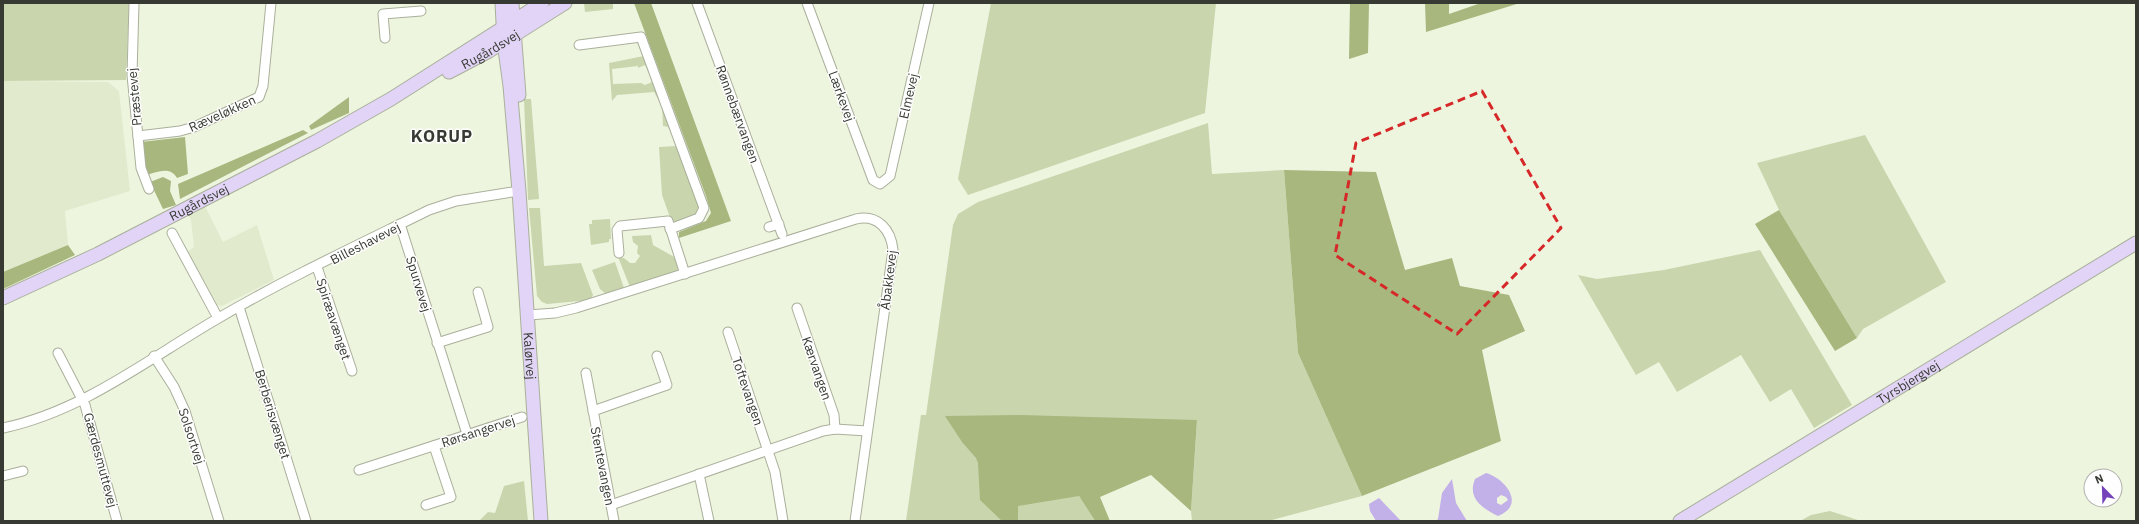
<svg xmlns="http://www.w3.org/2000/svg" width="2139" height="524" font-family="'IBM Plex Sans',sans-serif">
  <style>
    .built { fill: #e1eacd }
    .green { fill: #c9d5ad }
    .forest { fill: #a7b77e }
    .water { fill: #c2b0e8; fill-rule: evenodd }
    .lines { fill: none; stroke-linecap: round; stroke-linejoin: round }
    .street-casing { stroke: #a9b09b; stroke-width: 11 }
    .secondary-casing { stroke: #a9b09b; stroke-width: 15 }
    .street { stroke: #fff; stroke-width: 9 }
    .secondary { stroke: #e1d4f6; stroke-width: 13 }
    .marked { fill: none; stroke: #d62828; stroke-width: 3; stroke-dasharray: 8 5; stroke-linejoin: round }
    .labels { text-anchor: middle; stroke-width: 3; stroke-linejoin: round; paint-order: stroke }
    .street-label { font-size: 13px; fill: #373a32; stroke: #fefefe }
    .district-label { font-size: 17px; font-weight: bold; letter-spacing: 1px; fill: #373a32; stroke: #fefefe }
  </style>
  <rect width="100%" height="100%" fill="#eef5df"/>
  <g class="built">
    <path d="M3 81 108 82 119 91 130 191 65 211 68 245 3 272Z"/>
    <path d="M205 206 223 242 257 225 274 280 222 306 216 305 188 251 194 247 191 220 188 214Z"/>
  </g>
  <g class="green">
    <path d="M3 3H129L126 80 3 81Z"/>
    <path d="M584 3H613V9L585 12Z"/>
    <path d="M991 3H1216L1205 113 968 195 958 179Z"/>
    <path d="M644 56 649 71H648L645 65 638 68V66L612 69 613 84 641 83 645 85 652 82 650 77H652L672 130 671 132 668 127 663 126 662 106 654 92 617 95 612 101 609 63Z"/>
    <path d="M524 99H531L539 199 528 200Z"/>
    <path d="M1208 123 1212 174 1284 170 1298 353 1362 496 1268 521H1192L1191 511 1197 420 1079 496 1095 521H906L921 415H926L953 225 958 214 978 202Z"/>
    <path d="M1865 135 1946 282 1863 329 1857 338 1779 210 1757 163Z"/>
    <path d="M674 140 699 204 696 215 676 222 671 220 662 195 659 147 676 146Z"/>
    <path d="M529 208H540L544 266 581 263 593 295 590 300 547 304 542 302 537 296Z"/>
    <path d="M610 219 611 239H609V242L591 245 589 224H592V220Z"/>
    <path d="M651 235 653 245 676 258 678 270 676 273 630 287 618 257 624 258 630 263H635L640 256 637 253 638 246 633 242 632 236Z"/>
    <path d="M1760 250 1852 405 1814 428 1791 389 1770 402 1741 355 1677 392 1659 362 1636 375 1578 275 1597 279 1664 270Z"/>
    <path d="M615 262 624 288 623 290 606 294 600 289 592 270Z"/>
    <path d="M524 481 528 521H479L488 512 495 513 504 486Z"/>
    <path d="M1830 511 1861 521H1800L1811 515Z"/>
  </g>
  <g class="forest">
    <path d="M634 3H651L731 221 679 238V232L706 221 711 213 706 196Z"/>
    <path d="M1350 3H1369L1368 53 1349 59Z"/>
    <path d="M1425 3H1449V14L1481 3H1520L1426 32Z"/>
    <path d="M349 97V113L311 130 309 126Z"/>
    <path d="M303 130 308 133 180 199 178 184Z"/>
    <path d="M185 137 188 174 177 178C170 166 157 172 147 175L141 142Z"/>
    <path d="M1284 170 1376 172 1405 270 1452 258 1460 286 1509 295 1525 331 1482 350 1501 441 1362 496 1298 353Z"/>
    <path d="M163 177 171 181 170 191 176 205 163 209 150 182Z"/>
    <path d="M1779 210 1857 338 1835 351 1755 224Z"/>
    <path d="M68 245 75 255 3 289V272Z"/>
    <path d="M1020 415 1197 420 1191 511 1151 475 1100 497 1110 521H1095L1079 496 1018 506V521H1002L980 500 978 463 976 458 962 442 945 416Z"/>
  </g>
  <g class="water">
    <path d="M1486 473C1506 479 1526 505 1498 516 1482 508 1467 498 1475 479ZM1501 495 1506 497 1508 500 1501 505 1497 503V498Z"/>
    <path d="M1452 479 1456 503 1467 521H1436L1438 519 1442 493Z"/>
    <path d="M1379 498 1401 521H1376L1370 511 1369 504Z"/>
  </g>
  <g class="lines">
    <g class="street-casing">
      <g id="street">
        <path d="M134 3 132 75 141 168 149 189"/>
        <path d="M697 3 782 234"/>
        <path d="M807 3 873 180 880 184 890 176 929 3"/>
        <path d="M385 38 383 14 421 11"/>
        <path d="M579 45 641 37 704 208 699 218 670 229"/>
        <path d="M138 136 180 131 194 127 259 97 263 86 271 3"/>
        <path d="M400 224 467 434"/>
        <path d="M769 227 779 224"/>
        <path d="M172 233 218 318"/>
        <path d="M619 253 617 230 620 226 668 221 685 274"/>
        <path d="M317 267 352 371"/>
        <path d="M239 307 306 521"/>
        <path d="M797 308 834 415 835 429"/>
        <path d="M528 315 555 313 576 308 856 219C878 214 891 230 893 250L855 521"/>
        <path d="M728 332 775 472 783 521"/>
        <path d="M437 343 488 327 478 292"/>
        <path d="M58 353 85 405 117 521"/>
        <path d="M154 356 174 387 185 411 219 521"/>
        <path d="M586 373 614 521"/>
        <path d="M593 411 667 385 657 356"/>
        <path d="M3 428C83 411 148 359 217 319 285 279 358 245 429 210L456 201 519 191"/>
        <path d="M359 470 522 417"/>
        <path d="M699 474 709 521"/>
        <path d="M3 476 23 471"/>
        <path d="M426 505 451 497 434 446"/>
        <path d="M611 505 823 431 835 429 867 431"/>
      </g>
    </g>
    <g class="secondary-casing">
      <g id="secondary">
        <path id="s1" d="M502 3 504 42 510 86 519 191 541 521"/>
        <path d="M512 3 519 95"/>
        <path id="s2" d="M449 72 489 51 565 3"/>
        <path id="s3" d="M3 298 98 254 317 141 391 99 542 3"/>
        <path id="s4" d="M1680 521 2136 243"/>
      </g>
    </g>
    <use href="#street" class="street"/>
    <use href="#secondary" class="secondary"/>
  </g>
  <path class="marked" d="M1482 91 1561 228 1457 334 1335 255 1356 143Z"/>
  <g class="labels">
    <g class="street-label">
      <text dy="5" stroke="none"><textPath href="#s2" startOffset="47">Rugårdsvej</textPath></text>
      <text transform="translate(842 96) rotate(70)" y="5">Lærkevej</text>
      <text transform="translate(908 96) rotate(-77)" y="5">Elmevej</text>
      <text transform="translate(134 97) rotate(-95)" y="5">Præstevej</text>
      <text transform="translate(222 113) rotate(-24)" y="5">Ræveløkken</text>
      <text transform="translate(738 114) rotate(70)" y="5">Rønnebærvangen</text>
      <text dy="5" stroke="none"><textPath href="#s3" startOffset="218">Rugårdsvej</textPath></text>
      <text transform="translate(365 243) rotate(-27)" y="5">Billeshavevej</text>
      <text transform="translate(888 280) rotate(-83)" y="5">Åbakkevej</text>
      <text transform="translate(419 284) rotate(73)" y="5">Spurvevej</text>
      <text transform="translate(334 319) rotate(72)" y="5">Spiræavænget</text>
      <text dy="5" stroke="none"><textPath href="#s1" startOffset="354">Kalørvej</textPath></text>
      <text transform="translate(817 368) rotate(71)" y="5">Kærvangen</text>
      <text dy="5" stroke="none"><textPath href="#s4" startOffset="267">Tyrsbjergvej</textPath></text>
      <text transform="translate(748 391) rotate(71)" y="5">Toftevangen</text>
      <text transform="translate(273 414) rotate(73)" y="5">Berberisvænget</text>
      <text transform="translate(478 431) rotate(-18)" y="5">Rørsangervej</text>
      <text transform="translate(192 436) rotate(72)" y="5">Solsortvej</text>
      <text transform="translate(101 460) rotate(75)" y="5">Gærdesmuttevej</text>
      <text transform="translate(603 466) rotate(79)" y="5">Stentevangen</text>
    </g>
    <g class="district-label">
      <text x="442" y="142">KORUP</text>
    </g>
  </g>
  <rect width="2139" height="524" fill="none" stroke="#373a32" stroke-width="8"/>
  <g transform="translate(2103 488) rotate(337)"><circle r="19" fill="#fefefe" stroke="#aeb0ac"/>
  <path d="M0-3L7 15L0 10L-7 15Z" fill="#7443ba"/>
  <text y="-6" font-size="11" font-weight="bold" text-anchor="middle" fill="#373a32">N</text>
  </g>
</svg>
